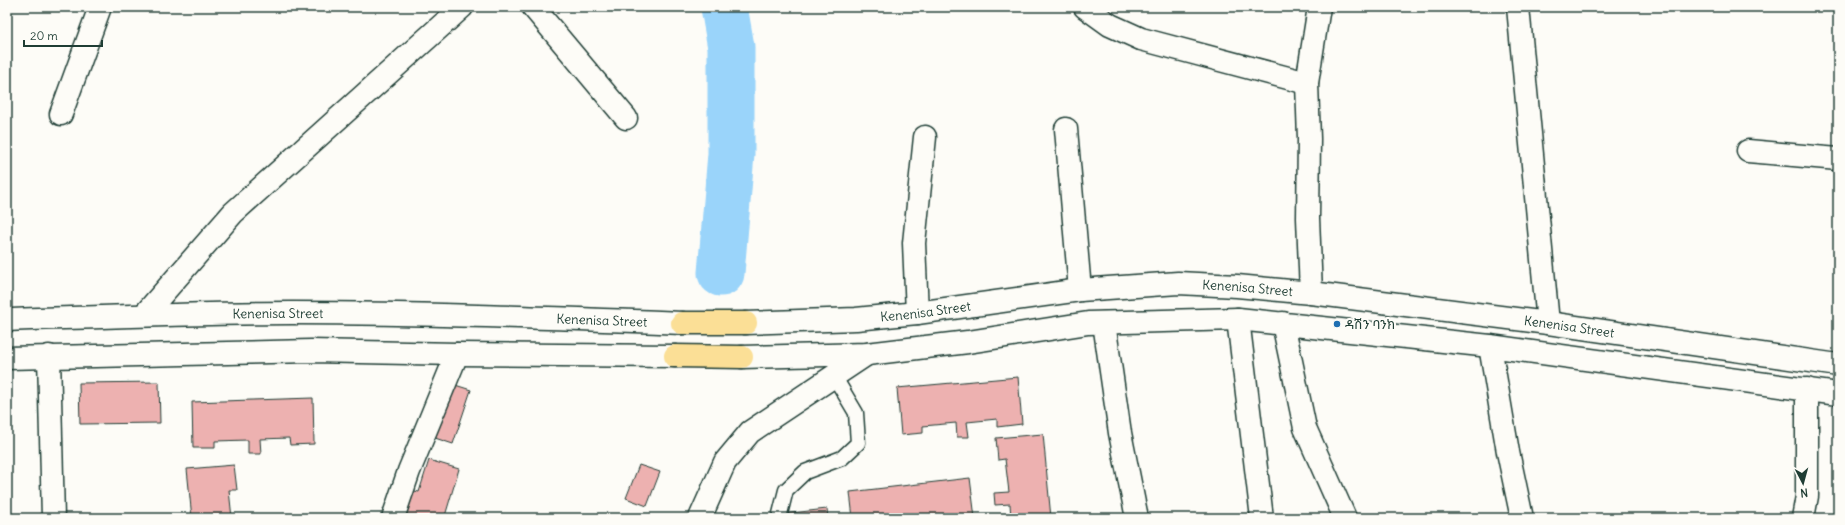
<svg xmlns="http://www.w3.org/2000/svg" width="1845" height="525" font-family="Delius,'Noto Sans Ethiopic',sans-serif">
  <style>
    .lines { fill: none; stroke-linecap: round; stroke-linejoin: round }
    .river { stroke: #9ad4fa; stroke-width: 47 }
    .building { fill: #edb1b0; stroke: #1f3d34 }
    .lane-casing { stroke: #1f3d34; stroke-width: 17 }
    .street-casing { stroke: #1f3d34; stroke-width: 25 }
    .secondary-casing { stroke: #1f3d34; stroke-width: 25 }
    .primary-casing { stroke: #1f3d34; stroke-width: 25 }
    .lane { stroke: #fdfcf7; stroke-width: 14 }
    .street { stroke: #fdfcf7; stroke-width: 22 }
    .secondary { stroke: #fdfcf7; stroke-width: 22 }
    .primary { stroke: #fbdf96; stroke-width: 22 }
    .poi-dot { fill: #1f6fb2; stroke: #fdfcf7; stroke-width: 1.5 }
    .labels { text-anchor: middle; stroke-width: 4; stroke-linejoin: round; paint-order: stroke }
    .street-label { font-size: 13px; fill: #1f3d34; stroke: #fdfcf7 }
    .poi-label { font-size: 13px; fill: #1f3d34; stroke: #fdfcf7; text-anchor: start }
  </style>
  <rect width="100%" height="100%" fill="#fdfcf7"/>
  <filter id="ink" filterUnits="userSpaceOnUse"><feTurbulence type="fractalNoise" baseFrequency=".025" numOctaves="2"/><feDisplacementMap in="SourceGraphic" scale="8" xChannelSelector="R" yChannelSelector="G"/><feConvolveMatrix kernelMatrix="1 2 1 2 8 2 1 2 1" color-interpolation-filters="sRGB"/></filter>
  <g filter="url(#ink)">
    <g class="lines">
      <path class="river" d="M721 273 731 154V47L724 7"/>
    </g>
    <g class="building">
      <path d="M1018 377 1022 424 997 427V419L967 422 969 437H957L956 423 923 426V433L901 435 897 388Z"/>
      <path d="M159 382 160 423 80 424 79 383Z"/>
      <path d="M452 384 471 390 453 444 435 438Z"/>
      <path d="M313 398 314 444 290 445 289 438 260 439 261 454H248V440L215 441V448H193L192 402Z"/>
      <path d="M1043 434 1051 518H1011L1010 504 995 505 994 493 1009 492 1005 459 998 460 996 438Z"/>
      <path d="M429 460 459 469 445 516 439 514 438 518H401L411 490 419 492Z"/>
      <path d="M234 465 237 490H229L232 518H192L187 469Z"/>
      <path d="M639 465 660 472 647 506 626 498Z"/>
      <path d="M970 478 975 518H853L850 492Z"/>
      <path d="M827 509 828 518H783L782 514Z"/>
    </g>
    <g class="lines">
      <g class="lane-casing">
        <path id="lane" d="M779 518 786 490 805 472 842 458 858 443 856 413 834 376"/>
      </g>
      <g class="street-casing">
        <g id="street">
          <path d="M533 7 626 118"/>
          <path d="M1085 7 1110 25 1141 39 1307 83"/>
          <path d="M1518 7 1548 323"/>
          <path d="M61 114 100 7"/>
          <path d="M1066 129 1080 290"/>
          <path d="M1748 151 1838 159"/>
          <path d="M1311 293 1308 218 1309 139 1307 83 1319 7"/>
          <path d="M917 313 914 243 925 137"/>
          <path d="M1238 319 1262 518"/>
          <path d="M1104 323 1120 433 1137 518"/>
          <path d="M1283 323 1305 428 1345 518"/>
          <path d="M1490 346 1508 452 1522 518"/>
          <path d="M49 356 53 518"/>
          <path d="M393 518 409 471 457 354"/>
          <path d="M700 518 725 462 750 432 867 354"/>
          <path d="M1803 518 1807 496V389"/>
        </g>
      </g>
      <g class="secondary-casing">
        <g id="secondary">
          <path d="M144 315 233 213 462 7"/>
          <path id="s1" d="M7 320C102 317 197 313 292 313 422 313 552 318 682 323"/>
          <path id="s2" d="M746 323 856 319 917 313 1080 290 1178 283 1237 286 1311 293 1548 323 1838 365"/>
          <path d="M742 357 867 354 968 342 1088 323 1238 319 1490 346 1838 394"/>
          <path d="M7 358 311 351 457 354 675 356"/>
        </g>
      </g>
      <g class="primary-casing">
        <g id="primary">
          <path d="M682 323H746"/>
          <path d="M675 356 742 357"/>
        </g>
      </g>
      <use href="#lane" class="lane"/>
      <use href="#street" class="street"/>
      <use href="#secondary" class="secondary"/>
      <use href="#primary" class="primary"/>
    </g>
  </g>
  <circle class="poi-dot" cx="1337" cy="324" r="4"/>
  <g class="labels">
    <g class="street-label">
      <text dy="5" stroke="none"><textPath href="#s2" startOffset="504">Kenenisa Street</textPath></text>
      <text dy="5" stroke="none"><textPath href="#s2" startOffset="180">Kenenisa Street</textPath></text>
      <text dy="5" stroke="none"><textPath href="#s1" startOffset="271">Kenenisa Street</textPath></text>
      <text dy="5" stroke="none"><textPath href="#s1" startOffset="595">Kenenisa Street</textPath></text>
      <text dy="5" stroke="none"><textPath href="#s2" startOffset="828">Kenenisa Street</textPath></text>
    </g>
    <g class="poi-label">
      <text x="1345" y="329">ዳሽን ባንክ</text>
    </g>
  </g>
  <rect width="1845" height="525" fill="none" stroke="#fdfcf7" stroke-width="24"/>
  <rect x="12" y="12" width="1821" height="501" fill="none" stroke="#1f3d34" stroke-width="1.5" filter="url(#ink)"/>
  <g transform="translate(1803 483) rotate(174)" stroke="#fdfcf7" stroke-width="3" paint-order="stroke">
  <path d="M0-3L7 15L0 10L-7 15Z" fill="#1f3d34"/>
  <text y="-6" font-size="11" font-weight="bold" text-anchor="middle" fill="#1f3d34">N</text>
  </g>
  <path d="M24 40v6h78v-6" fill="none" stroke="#1f3d34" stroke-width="2"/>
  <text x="30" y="40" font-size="12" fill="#1f3d34" stroke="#fdfcf7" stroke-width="3" paint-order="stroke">20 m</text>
</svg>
